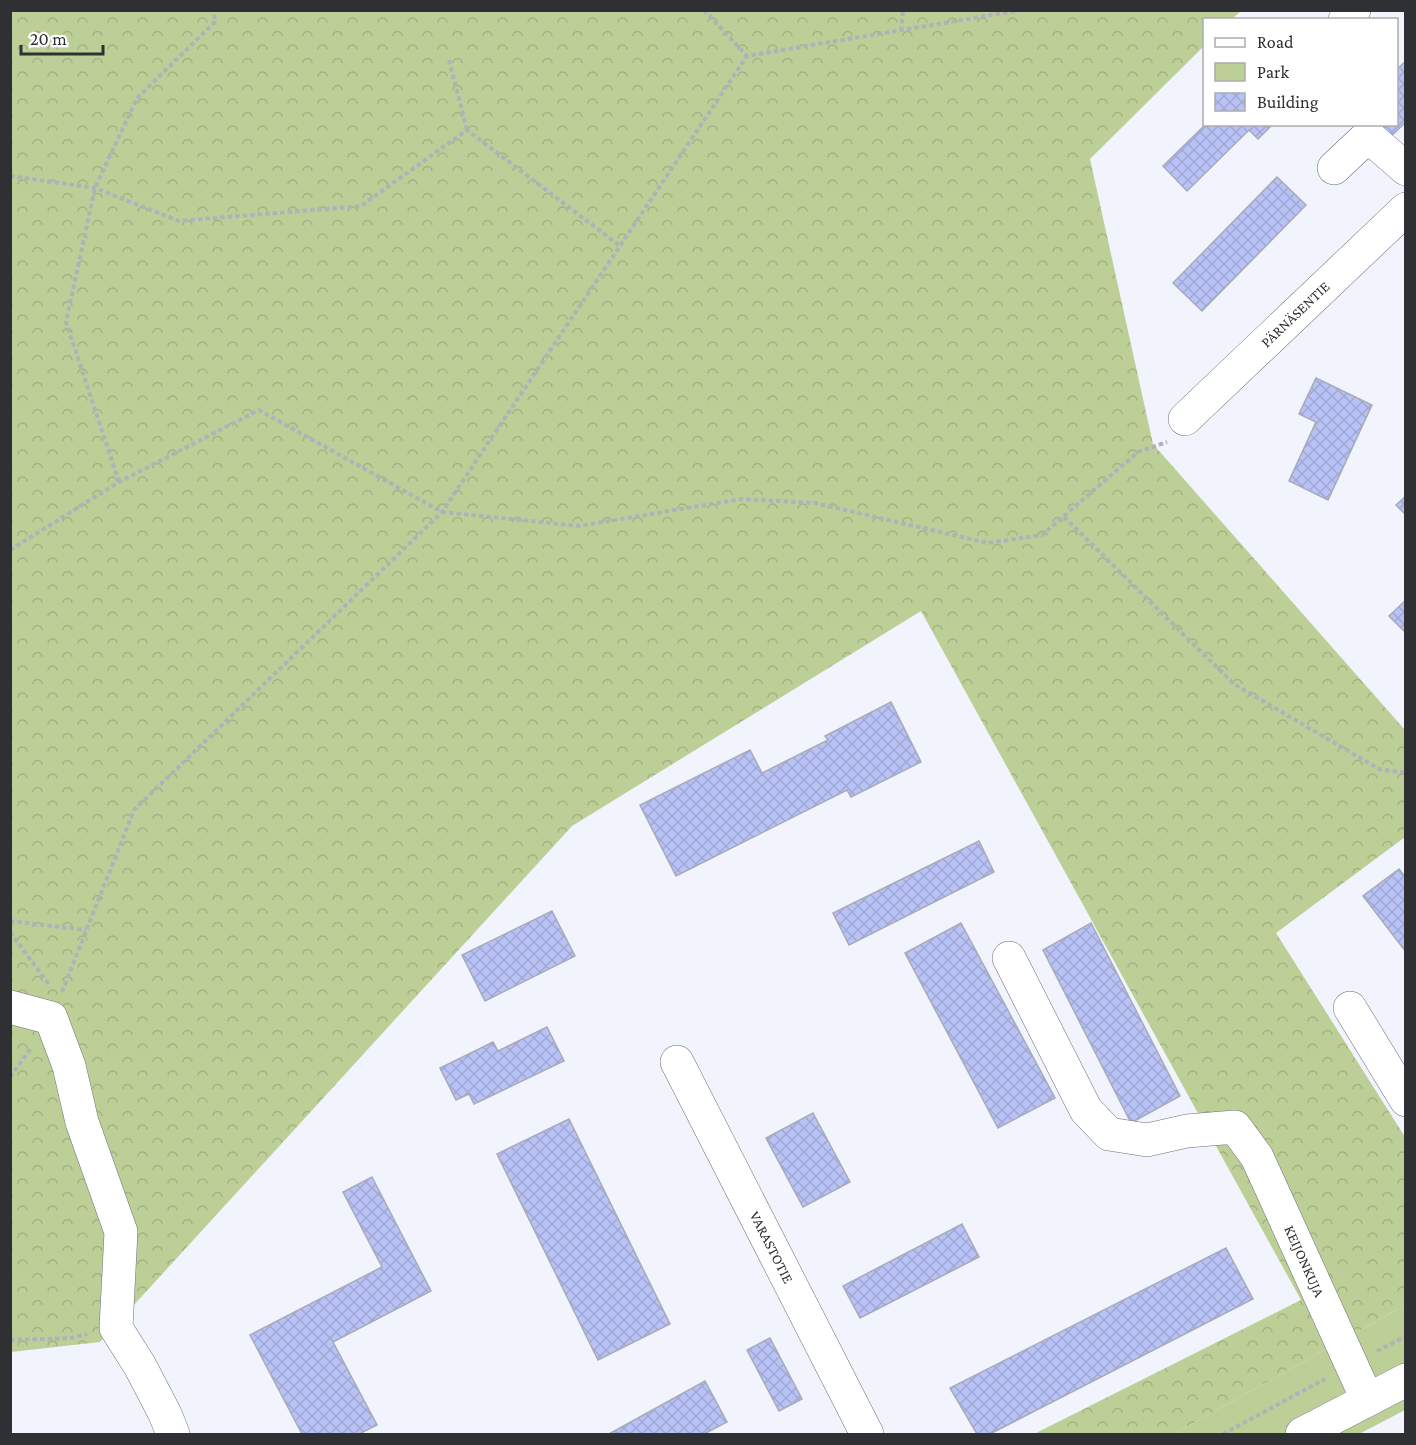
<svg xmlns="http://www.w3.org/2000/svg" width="1416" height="1445" font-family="'Crimson Pro',serif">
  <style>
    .green { fill: #bccf96 }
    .forest { fill: url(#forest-crowns) }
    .building { fill: url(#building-cross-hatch); stroke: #a8aab4; stroke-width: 1.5 }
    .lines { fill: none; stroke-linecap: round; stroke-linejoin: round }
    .minor-casing { stroke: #6e6f79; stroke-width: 34 }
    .path { stroke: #b0b2ba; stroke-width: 4; stroke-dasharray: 4.5 3; stroke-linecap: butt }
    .minor { stroke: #fff; stroke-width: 33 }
    .labels { text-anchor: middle; stroke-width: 4.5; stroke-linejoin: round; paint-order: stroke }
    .street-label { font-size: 15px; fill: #2f3033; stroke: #fff }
  </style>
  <defs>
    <pattern id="forest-crowns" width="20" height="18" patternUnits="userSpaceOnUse" patternTransform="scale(1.5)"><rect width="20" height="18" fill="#bccf96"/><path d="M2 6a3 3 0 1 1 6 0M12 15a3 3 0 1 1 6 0" fill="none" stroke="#a2b282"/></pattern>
    <pattern id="building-cross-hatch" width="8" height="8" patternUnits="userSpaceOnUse" patternTransform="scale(1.5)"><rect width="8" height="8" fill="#b9c2f6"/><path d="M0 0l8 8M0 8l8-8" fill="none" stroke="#9fa7d3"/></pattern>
  </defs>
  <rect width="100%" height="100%" fill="#f1f3fd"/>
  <path class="green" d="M1405 1305V1410L1359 1434H1174Z"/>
  <path class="forest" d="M10 11H1241L1232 19 1204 20V46L1090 159 1153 444 1405 730V837L1276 933 1405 1137V1305L1174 1434H1034L1301 1300 921 611 572 826 100 1342 11 1352Z"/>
  <g class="building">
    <path d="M1406 61V122L1386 141 1370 124H1396V70Z"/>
    <path d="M1206 124H1273L1258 139 1249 130 1187 191 1163 166Z"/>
    <path d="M1277 177 1306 205 1202 311 1173 283Z"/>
    <path d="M1316 378 1372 405 1328 500 1289 481 1316 422 1299 414Z"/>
    <path d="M1406 496V515L1396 505Z"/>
    <path d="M1406 600V633L1389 616Z"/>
    <path d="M891 702 921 762 851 797 847 790 676 876 640 805 750 750 762 773 828 740 825 736Z"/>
    <path d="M979 841 994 872 849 945 833 913Z"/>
    <path d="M1399 869 1406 878V952L1363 896Z"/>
    <path d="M552 911 575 956 485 1001 462 955Z"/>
    <path d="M961 923 1055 1098 998 1128 905 953Z"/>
    <path d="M1091 923 1180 1096 1131 1123 1043 950Z"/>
    <path d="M547 1027 564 1061 474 1104 469 1094 456 1100 440 1068 493 1042 498 1051Z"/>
    <path d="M813 1113 850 1182 803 1207 766 1138Z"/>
    <path d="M569 1119 670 1324 598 1360 497 1154Z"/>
    <path d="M372 1177 431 1291 333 1342 377 1425 359 1434H302L250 1335 382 1267 343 1192Z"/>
    <path d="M962 1224 979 1257 860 1318 843 1286Z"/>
    <path d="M1226 1248 1253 1299 990 1434H977L950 1388Z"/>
    <path d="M770 1338 802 1399 779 1411 747 1350Z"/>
    <path d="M705 1381 727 1422 704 1434H609Z"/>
  </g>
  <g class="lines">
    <g class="minor-casing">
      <g id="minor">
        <path d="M1345 20 1354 10"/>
        <path d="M1334 168 1368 136 1406 169"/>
        <path id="s1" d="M1185 419 1406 209"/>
        <path id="s2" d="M1009 958 1086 1110 1109 1134 1147 1140 1187 1131 1235 1127 1257 1157 1367 1399"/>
        <path d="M10 1007 51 1018 69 1066 82 1122 121 1232 116 1328 140 1366 165 1414 173 1434"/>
        <path d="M1350 1008 1406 1100"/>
        <path id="s3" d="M677 1062 867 1434"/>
        <path d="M1302 1434 1406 1380"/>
      </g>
    </g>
    <g class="path">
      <path d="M704 10 747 56"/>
      <path d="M901 31 903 10"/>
      <path d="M449 60 467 130"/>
      <path d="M10 176 95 188 179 221 361 206 467 130 620 246"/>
      <path d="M119 482 66 322 95 188 137 98 216 21 212 10"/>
      <path d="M1064 517 1234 684 1379 769 1406 773"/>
      <path d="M10 550 119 482 259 410 442 512 579 526 742 499 815 503 988 543 1042 535 1138 452 1167 442"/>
      <path d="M10 921 86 930"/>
      <path d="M10 932 50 986"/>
      <path d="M62 992 134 810 442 512 747 56 1021 10"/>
      <path d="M10 1077 31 1048"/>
      <path d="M10 1340 72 1338 87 1334"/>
      <path d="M1377 1351 1406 1336"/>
      <path d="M1223 1434 1325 1379"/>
    </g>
    <use href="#minor" class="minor"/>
  </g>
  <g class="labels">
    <g class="street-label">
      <text dy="5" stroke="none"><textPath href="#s1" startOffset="152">PÄRNÄSENTIE</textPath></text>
      <text dy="5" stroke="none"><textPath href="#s3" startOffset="208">VARASTOTIE</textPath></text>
      <text dy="5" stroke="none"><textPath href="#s2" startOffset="483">KEIJONKUJA</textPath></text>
    </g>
  </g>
  <rect width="1416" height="1445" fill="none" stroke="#2f3033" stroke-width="24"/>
  <rect x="1203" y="18" width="195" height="108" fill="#ffffff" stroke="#acacad" stroke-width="1.5"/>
  <rect x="1215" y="38" width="30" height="9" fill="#ffffff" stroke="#acacad" stroke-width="1.5"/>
  <text x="1257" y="48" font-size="18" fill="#2f3033">Road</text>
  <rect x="1215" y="63" width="30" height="18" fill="#bccf96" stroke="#acacad" stroke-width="1.5"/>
  <text x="1257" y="78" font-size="18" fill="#2f3033">Park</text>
  <rect x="1215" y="93" width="30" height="18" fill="url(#building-cross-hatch)" stroke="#acacad" stroke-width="1.5"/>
  <text x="1257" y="108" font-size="18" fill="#2f3033">Building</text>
  <path d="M21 45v9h82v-9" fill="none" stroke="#2f3033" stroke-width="3"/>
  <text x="30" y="45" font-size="18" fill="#2f3033" stroke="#ffffff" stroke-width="4.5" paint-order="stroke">20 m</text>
</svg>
